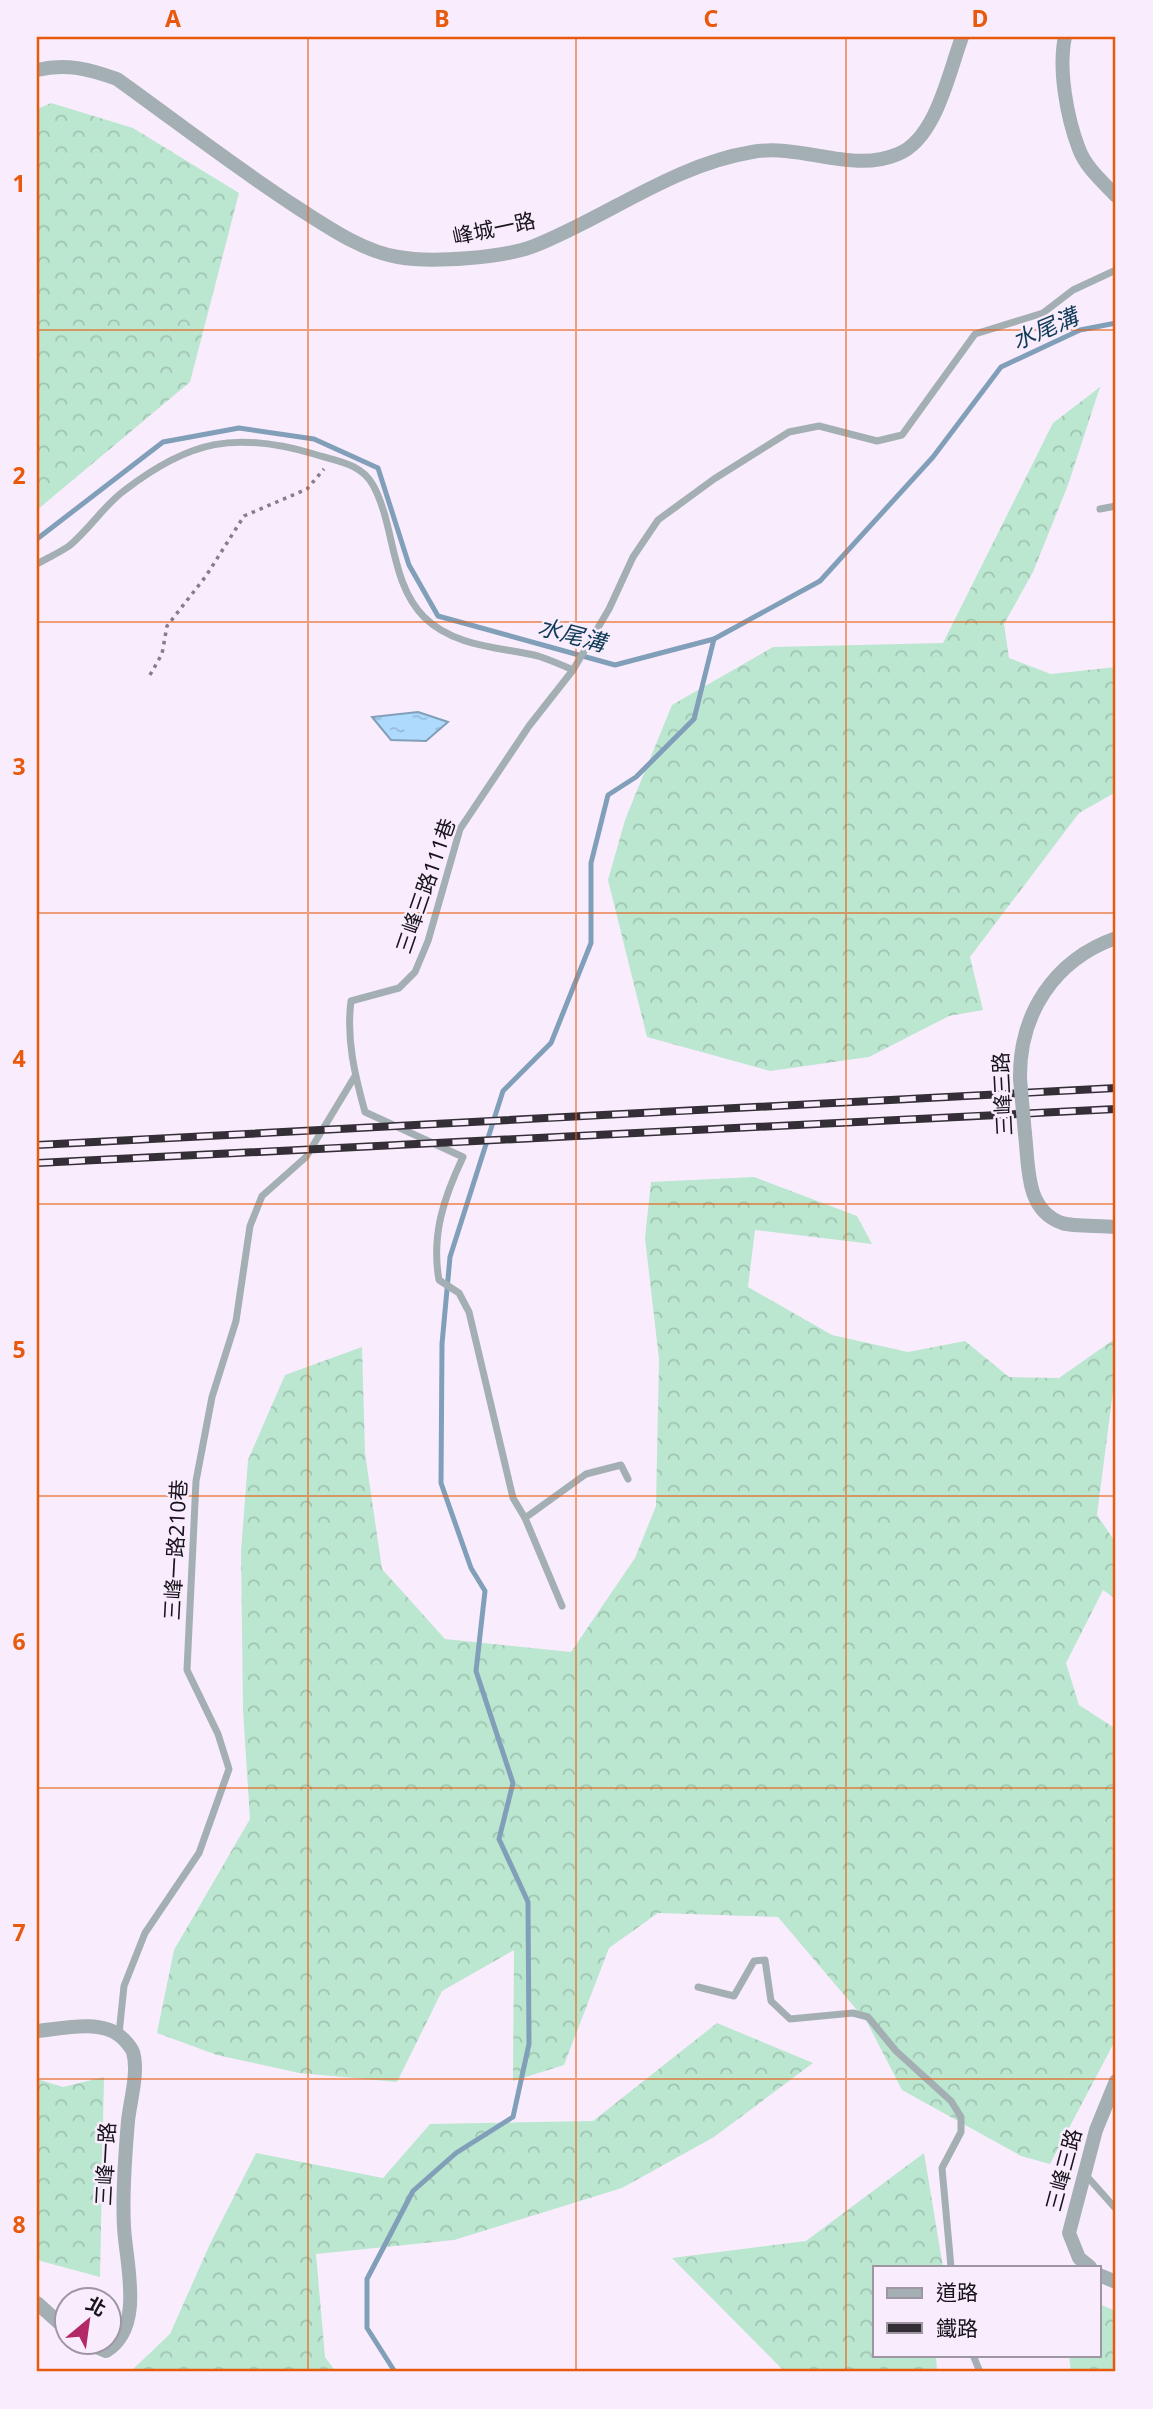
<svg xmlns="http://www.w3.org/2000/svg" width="1153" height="2409" font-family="'Noto Sans','Noto Sans TC',sans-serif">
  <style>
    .forest { fill: url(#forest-crowns) }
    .water { fill: url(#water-ripples); stroke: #819fb9; stroke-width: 2 }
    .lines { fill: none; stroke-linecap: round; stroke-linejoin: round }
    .stream { stroke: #819fb9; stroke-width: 5 }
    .path { stroke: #857d88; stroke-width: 3.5; stroke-dasharray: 3.5 5; stroke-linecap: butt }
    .service { stroke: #a4afb4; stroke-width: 7 }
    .minor { stroke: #a4afb4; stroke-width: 14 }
    .rail-casing { stroke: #342e36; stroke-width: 8 }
    .rail { stroke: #f9edfd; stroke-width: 5; stroke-dasharray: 16; stroke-linecap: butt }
    .minor-bridge { stroke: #a4afb4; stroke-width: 14 }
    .grid { fill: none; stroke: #e8590c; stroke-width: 2; stroke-opacity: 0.55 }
    .labels { text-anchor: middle; stroke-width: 5; stroke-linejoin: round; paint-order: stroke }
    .street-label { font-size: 21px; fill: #19141b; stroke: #f9edfd }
    .water-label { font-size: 23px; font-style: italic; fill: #0f3b57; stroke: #f9edfd }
    .neatline { fill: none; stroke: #e8590c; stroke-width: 2.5 }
    .grid-label { font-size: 23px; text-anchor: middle; font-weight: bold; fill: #e8590c }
  </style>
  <defs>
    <pattern id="forest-crowns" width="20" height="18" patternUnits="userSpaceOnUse" patternTransform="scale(1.75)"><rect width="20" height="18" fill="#bbe6cf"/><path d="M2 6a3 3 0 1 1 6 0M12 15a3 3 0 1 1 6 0" fill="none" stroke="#a0c4b1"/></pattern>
    <pattern id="water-ripples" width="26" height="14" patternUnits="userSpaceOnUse" patternTransform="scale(1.75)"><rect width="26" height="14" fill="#aedafd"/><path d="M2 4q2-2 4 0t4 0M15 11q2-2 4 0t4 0" fill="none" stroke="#95bad8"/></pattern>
  </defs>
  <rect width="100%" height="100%" fill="#f9edfd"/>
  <g class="forest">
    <path d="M51 103 133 128 239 193 190 382 37 510V109Z"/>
    <path d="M1100 387 1068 485 1033 572 1004 624 1009 658 1051 674 1116 667V792L1079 813 970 957 983 1010 949 1016 869 1057 770 1071 647 1037 608 880 625 820 672 705 773 647 943 643 1053 423Z"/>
    <path d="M754 1177 857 1216 872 1244 755 1230 748 1287 832 1335 908 1352 965 1341 1009 1377 1059 1378 1116 1338V1368L1097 1515 1116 1543V1599L1103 1590 1066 1663 1079 1705 1116 1729V2039L1050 2164 1021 2156 902 2090 867 2022 778 1917 658 1913 609 1948 564 2065 513 2081 514 1950 442 1991 397 2082 299 2073 217 2055 157 2033 174 1950 250 1819 243 1710 241 1552 248 1460 285 1375 362 1347 365 1453 382 1569 445 1639 571 1652 635 1558 656 1506 659 1359 645 1238 651 1182Z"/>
    <path d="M717 2023 813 2063 714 2137 622 2188 454 2240 316 2254 325 2357 336 2372H130L170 2334 210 2244 256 2153 383 2178 430 2124 593 2121Z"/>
    <path d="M104 2077 100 2277 37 2260V2079L63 2087Z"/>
    <path d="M924 2153 943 2267H875V2355H936L937 2372H785L672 2258 806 2241Z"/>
    <path d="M1099 2304 1116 2311V2372H1071L1069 2355H1099Z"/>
  </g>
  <path class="water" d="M418 712 448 722 426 741 391 740 372 717Z"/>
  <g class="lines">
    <g class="stream">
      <path d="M37 539 163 442 239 428 314 439 378 468 409 565 438 616 615 665 714 639 820 581 933 457 1001 367 1080 330 1116 323"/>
      <path d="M395 2372 367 2328V2279L413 2191 456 2153 513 2117 529 2044 528 1902 499 1839 513 1783 476 1671 485 1591 471 1568 441 1483 442 1344 450 1257 503 1091 551 1043 591 943V863L608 795 636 777 694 719 714 639"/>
    </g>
    <path class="path" d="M150 675 162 654 167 626 206 576 244 516 307 489 324 469"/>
    <g class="service">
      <path d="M1100 509 1116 506"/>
      <path d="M37 564C47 558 59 553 69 546 90 529 104 505 125 490 190 440 236 431 314 454 336 461 361 463 373 485 395 525 390 583 424 617 454 647 500 647 538 656 550 660 562 665 573 670"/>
      <path d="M525 1518 586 1474 621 1465 628 1479"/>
      <path d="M562 1606 525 1518 513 1498 469 1312 459 1293 439 1280C431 1235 444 1197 463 1157L365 1112C355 1076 346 1039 351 1001L399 988 415 972 428 941 460 829 529 726 573 670 609 609 633 557 658 520 714 479 789 432 819 426 877 441 902 435 975 334 1043 313 1073 290 1116 270"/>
      <path d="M698 1987 734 1996 754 1961 765 1960 771 2001 790 2019 853 2013 868 2017 896 2051 951 2101 961 2117V2132L942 2168 951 2267"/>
      <path d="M119 2034 124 1986 145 1933 199 1853 229 1769 218 1734 187 1670 196 1481 212 1397 236 1321 250 1226 262 1196 306 1157 355 1076"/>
      <path d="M1084 2173 1116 2209"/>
      <path d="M973 2355 980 2372"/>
    </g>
    <g class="minor">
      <path d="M1065 37C1058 69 1067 118 1079 149 1086 168 1103 182 1116 196"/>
      <path d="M37 70C66 63 89 69 117 79 177 122 236 168 298 208 328 227 362 251 398 257 431 263 503 258 534 246 607 217 673 165 752 152 802 143 851 174 898 154 936 139 949 72 962 37"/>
      <path d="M1020 1079C1019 1014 1054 960 1116 938"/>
      <path d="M1025 1134C1029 1167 1025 1210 1062 1223 1075 1227 1101 1225 1116 1227"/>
      <path d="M37 2031C60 2029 100 2019 120 2036 124 2039 131 2047 133 2052 139 2072 130 2101 128 2121 125 2156 122 2193 124 2227 126 2265 145 2327 106 2351L84 2342"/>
      <path d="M1090 2267 1079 2258 1069 2233 1096 2130 1116 2081"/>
      <path d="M1099 2275 1116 2282"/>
      <path d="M37 2303 66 2329"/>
    </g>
    <g class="rail-casing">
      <g id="rail">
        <path d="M37 1145 1116 1088"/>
        <path d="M37 1163 1116 1109"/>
      </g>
    </g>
    <use href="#rail" class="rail"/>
    <path class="minor-bridge" d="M1020 1079 1025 1134"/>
  </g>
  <path class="grid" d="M308 37V2372M576 37V2372M846 37V2372M37 330H1116M37 622H1116M37 913H1116M37 1204H1116M37 1496H1116M37 1788H1116M37 2079H1116"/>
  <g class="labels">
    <g class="street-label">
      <text transform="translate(494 229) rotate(-12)" y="7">峰城一路</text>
      <text transform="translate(426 886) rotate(-71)" y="7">三峰三路111巷</text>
      <text transform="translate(1003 1094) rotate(-93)" y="7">三峰三路</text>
      <text transform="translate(176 1550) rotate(-87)" y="7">三峰一路210巷</text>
      <text transform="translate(106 2164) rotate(-87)" y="7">三峰一路</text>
      <text transform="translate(1064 2170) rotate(-75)" y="7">三峰三路</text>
    </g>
    <g class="water-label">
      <text transform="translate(1045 329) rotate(-23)" y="8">水尾溝</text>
      <text transform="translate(572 635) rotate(15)" y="8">水尾溝</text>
    </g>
  </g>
  <rect width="1153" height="2409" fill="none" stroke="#f9edfd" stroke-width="77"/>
  <rect x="873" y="2266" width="228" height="91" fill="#f9edfd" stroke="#9f96a3" stroke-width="2"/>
  <rect x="887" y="2288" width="35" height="10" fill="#a4afb4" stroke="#9f96a3" stroke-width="2"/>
  <text x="936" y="2300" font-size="21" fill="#19141b">道路</text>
  <rect x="887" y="2323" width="35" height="10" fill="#342e36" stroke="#9f96a3" stroke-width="2"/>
  <text x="936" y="2336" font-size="21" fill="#19141b">鐵路</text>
  <g transform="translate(88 2321) rotate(29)"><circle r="33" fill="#f9edfd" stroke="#9f96a3" stroke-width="2"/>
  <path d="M0-5L12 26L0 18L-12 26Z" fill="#b32967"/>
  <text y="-10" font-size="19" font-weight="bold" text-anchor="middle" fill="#19141b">北</text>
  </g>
  <rect x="38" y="38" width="1076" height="2332" class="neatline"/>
  <g class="grid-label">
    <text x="173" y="27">A</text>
    <text x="442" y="27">B</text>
    <text x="711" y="27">C</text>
    <text x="980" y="27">D</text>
    <text x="19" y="192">1</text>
    <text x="19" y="484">2</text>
    <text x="19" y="775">3</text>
    <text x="19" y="1067">4</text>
    <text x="19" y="1358">5</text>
    <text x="19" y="1650">6</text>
    <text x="19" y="1941">7</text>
    <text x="19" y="2233">8</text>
  </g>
</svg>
